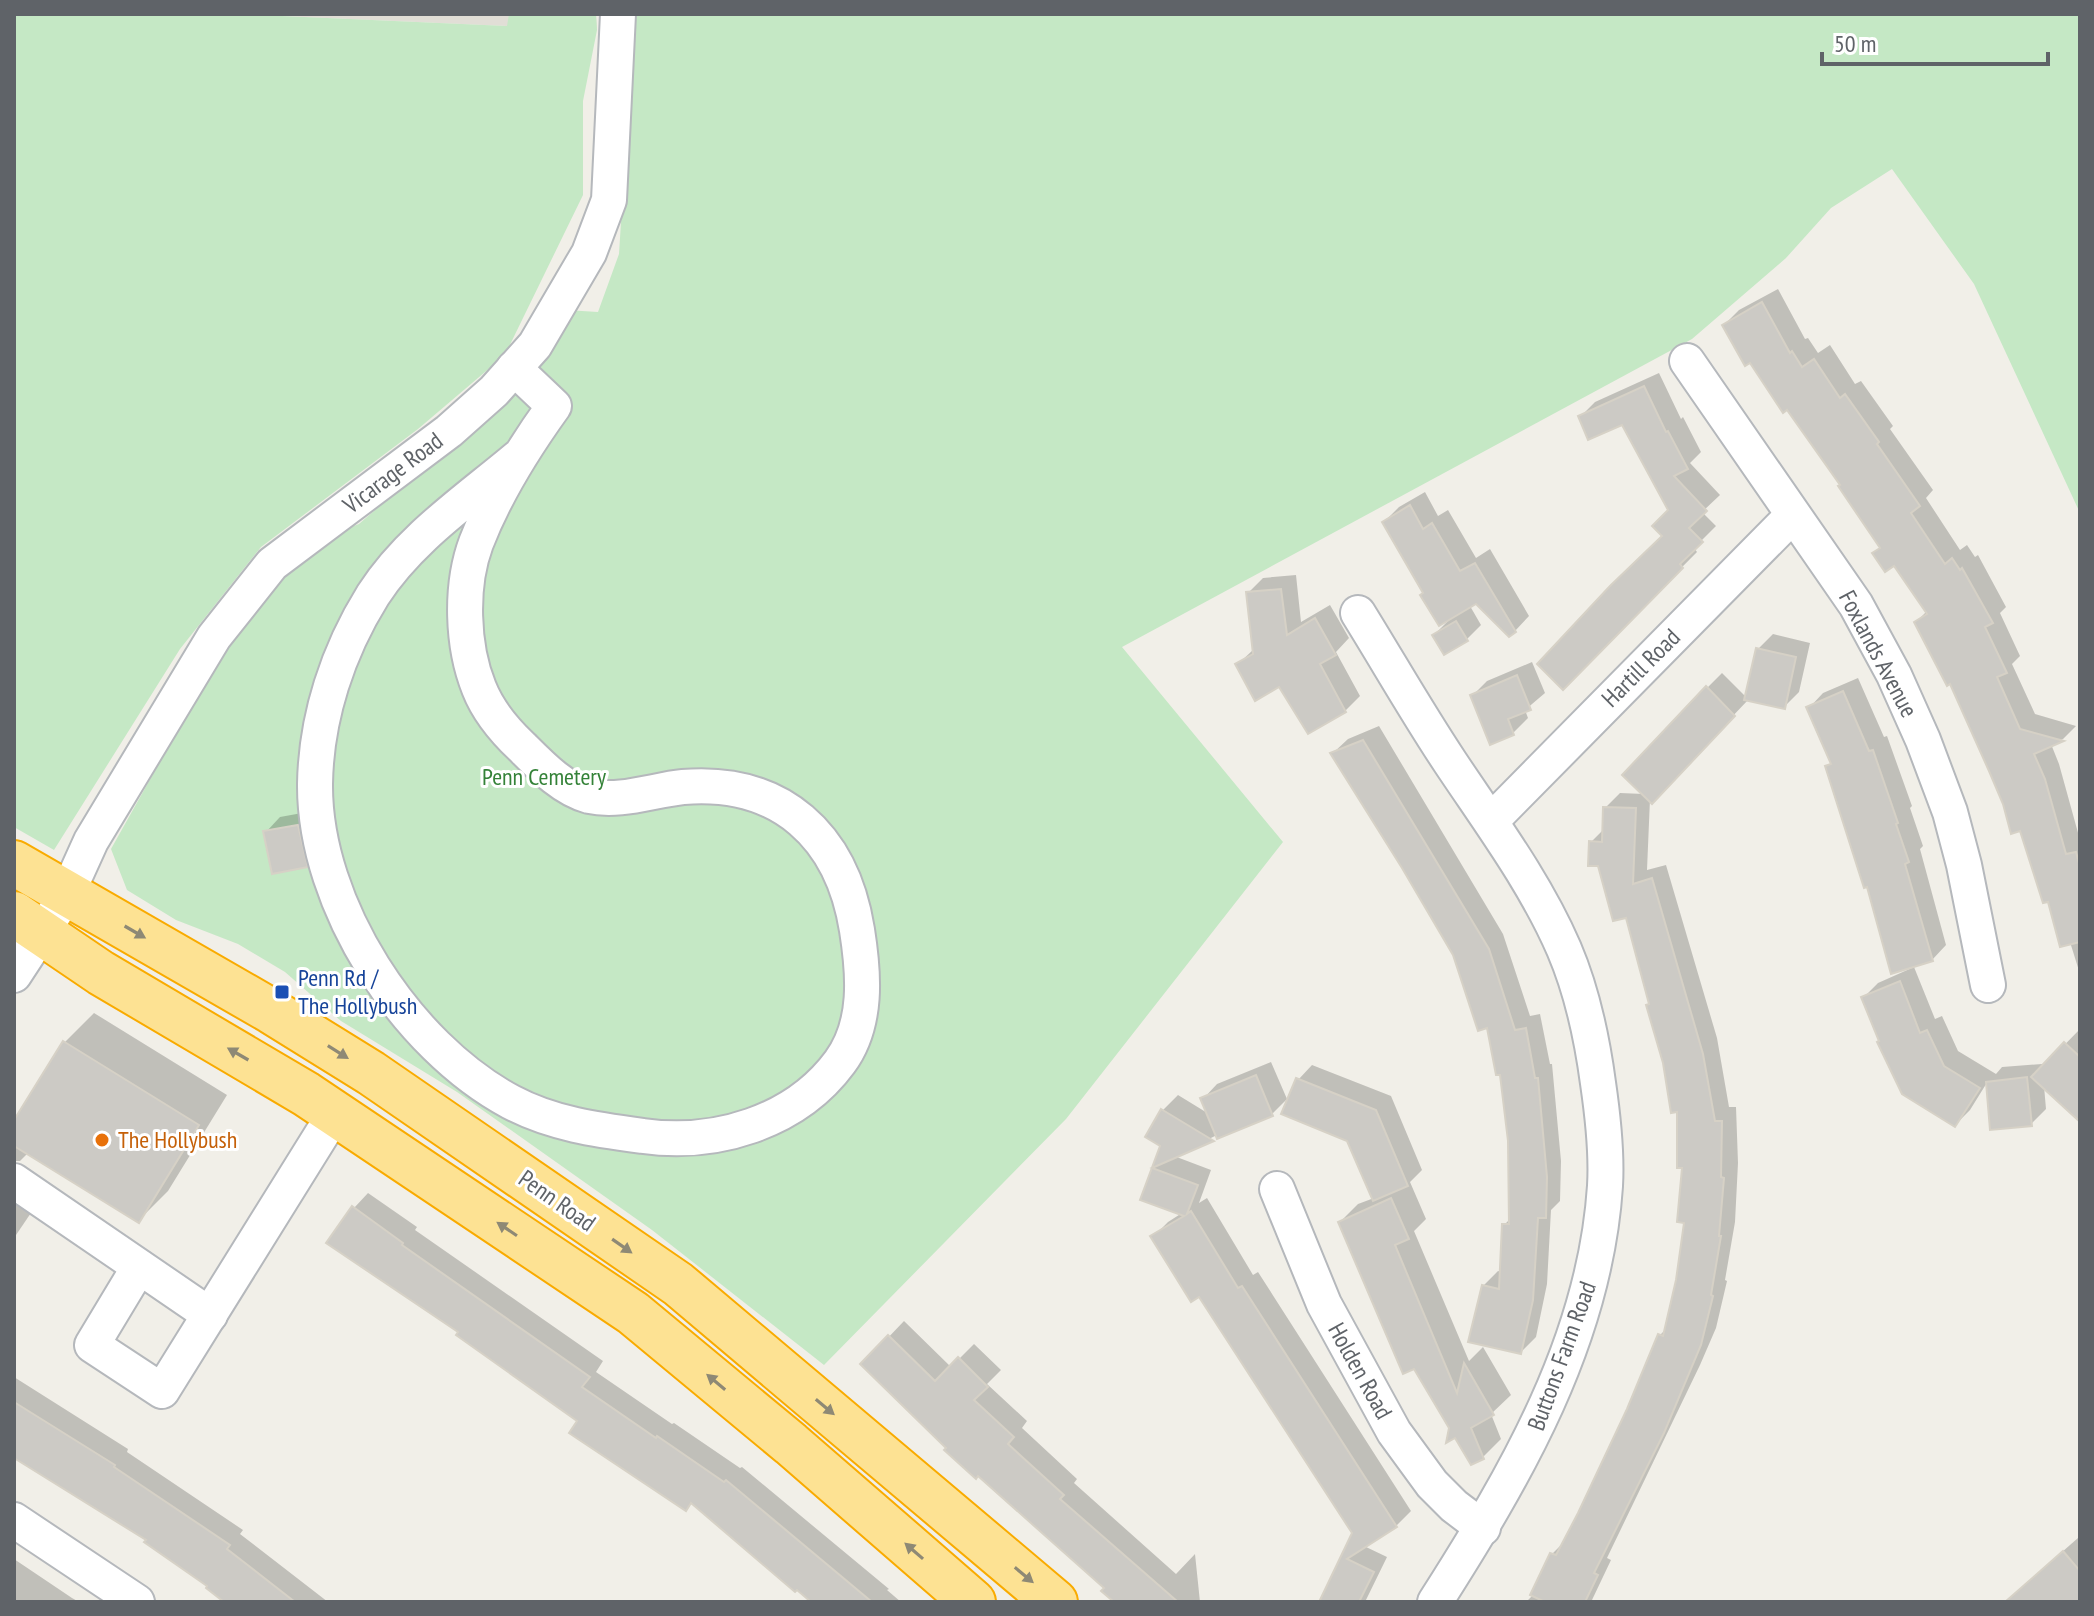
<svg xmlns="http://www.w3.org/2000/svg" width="2094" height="1616" font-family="'PT Sans Narrow',sans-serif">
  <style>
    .education { fill: #e1ded6 }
    .green { fill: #c5e8c5 }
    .shadow { fill: #0003 }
    .building { fill: #cccac5; stroke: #d6d1c6; stroke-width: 2 }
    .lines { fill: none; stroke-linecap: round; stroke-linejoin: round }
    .minor-casing { stroke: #b5b8bc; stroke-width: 38 }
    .highway-casing { stroke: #f9ab00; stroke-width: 48 }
    .minor { stroke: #fff; stroke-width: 34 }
    .highway { stroke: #fde293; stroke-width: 44 }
    .oneway { fill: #8e8975 }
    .transit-dot { fill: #1a4fb4; stroke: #fff; stroke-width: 3 }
    .food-dot { fill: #e8710a; stroke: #fff; stroke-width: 3 }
    .labels { text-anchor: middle; stroke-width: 6; stroke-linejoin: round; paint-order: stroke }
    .street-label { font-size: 24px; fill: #5f6368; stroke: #fff }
    .park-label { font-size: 24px; fill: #348238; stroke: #fff }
    .transit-label { font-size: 24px; fill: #164399; stroke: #fff; text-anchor: start }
    .food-label { font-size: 24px; fill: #c56008; stroke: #fff; text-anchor: start }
  </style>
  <rect width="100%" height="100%" fill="#f1efe8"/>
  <path class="education" d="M236 14H596L597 30 507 26Z"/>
  <g class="green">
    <path d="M14 14H236L507 26 509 14H596L597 30 583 101V195L505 355 418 429 261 547 180 649 54 850 14 827Z"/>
    <path d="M634 14H2080V513L1974 284 1892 169 1831 208 1786 258 1692 339 1122 647 1283 842 1066 1119 824 1365 652 1230 457 1092 341 1021 285 972 238 944 176 920 127 890 111 849 236 626 279 570 327 536 359 524 440 453 566 310 598 312 619 254Z"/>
  </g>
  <g class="shadow">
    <path d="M1778 289 1805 339 1808 338 1818 353 1830 345 1855 384 1861 381 1893 426 1890 429 1933 490 1926 498 1960 550 1967 545 1975 557 1978 555 2006 607 2000 613 2020 656 2012 664 2035 714 2076 726 2063 739 2051 744 2059 764 2080 840V974L2070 942 2049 899 2021 829 1951 682 1916 622 1927 611 1895 563 1875 553 1882 546 1842 484 1724 325 1739 310Z"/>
    <path d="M1659 373 1681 419 1683 417 1701 452 1690 463 1720 495 1702 512 1716 526 1694 548 1697 552 1563 687 1664 536 1671 510 1623 422 1580 417 1595 402Z"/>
    <path d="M1425 492 1438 516 1448 510 1476 558 1490 549 1529 616 1515 631 1477 602 1470 606 1481 625 1466 640 1434 635 1451 618 1425 593 1384 522 1399 507Z"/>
    <path d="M1296 575 1301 622 1330 605 1349 638 1336 652 1360 696 1345 711 1237 665 1254 649 1248 593 1263 578Z"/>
    <path d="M1773 634 1810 643 1799 692 1784 707 1749 699 1666 786 1650 799 1647 870 1666 865 1717 1038 1729 1107H1736L1738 1163 1735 1222 1725 1280 1727 1281 1716 1328 1700 1365 1607 1558 1611 1560 1592 1600 1526 1602 1532 1596 1552 1554 1566 1540 1629 1410 1660 1335 1666 1329 1678 1280 1687 1221 1679 1110 1627 915 1591 842 1604 829 1605 808 1620 793 1644 794 1707 688 1722 673 1747 698 1758 649Z"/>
    <path d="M1532 662 1545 693 1525 710 1528 718 1513 733 1472 696 1487 681Z"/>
    <path d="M1858 678 1884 737 1887 736 1912 806 1910 808 1923 846 1920 849 1946 945 1932 960 1868 884 1828 767 1832 762 1809 708 1823 693Z"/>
    <path d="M1379 726 1503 934 1530 1016 1540 1014 1550 1064H1552L1561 1161 1560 1201 1551 1210 1547 1284 1536 1337 1521 1352 1483 1286 1498 1271 1502 1272 1504 1225 1511 1218 1510 1141 1501 1072 1489 1025 1454 954 1333 753 1348 739Z"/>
    <path d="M313 811 321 851 307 866 266 832 280 817Z"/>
    <path d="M1914 967 1935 1019 1942 1016 1958 1051 1996 1074 2002 1067 2042 1064V1068L2080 1029V1107L2044 1086 2046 1109 2031 1124 1992 1128 1988 1081 1970 1110 1955 1125 1881 1041 1863 998 1878 983Z"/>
    <path d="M94 1013 227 1095 168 1191 138 1221 28 1153 20 1161H14V1124L64 1043Z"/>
    <path d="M1271 1062 1287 1099 1272 1114 1217 1135 1174 1156 1211 1170 1199 1203 1207 1198 1253 1275 1258 1272 1411 1511 1396 1526 1364 1546 1387 1557 1365 1602H1321L1354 1533 1200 1295 1153 1237 1168 1222 1182 1213 1143 1199 1163 1145 1147 1136 1163 1110 1178 1095 1209 1114 1203 1099 1217 1084Z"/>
    <path d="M1312 1065 1391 1096 1422 1170 1410 1182 1426 1219 1414 1231 1469 1361 1483 1347 1511 1395 1491 1414 1501 1439 1483 1457 1451 1428 1340 1222 1358 1204 1374 1198 1349 1140 1298 1080Z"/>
    <path d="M14 1188 37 1204 14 1238Z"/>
    <path d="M368 1193 417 1227 415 1230 603 1361 596 1372 672 1424 674 1423 740 1468 742 1467 889 1589 887 1590 901 1602H814L692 1501 460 1332 354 1208Z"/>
    <path d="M904 1321 951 1367 974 1344 1001 1370 987 1384 1027 1421 1022 1428 1077 1479 1074 1483 1176 1574 1195 1554 1200 1602H1117L1107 1588 949 1448 863 1364Z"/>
    <path d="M14 1377 128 1449 127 1452 243 1530 240 1534 328 1602H227L148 1539 14 1451Z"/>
    <path d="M2078 1538 2080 1596 2073 1602H2005Z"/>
    <path d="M14 1559 72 1598 79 1602H14Z"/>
  </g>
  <g class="building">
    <path d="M1762 302 1790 353 1792 351 1802 367 1814 359 1840 398 1845 394 1879 442 1877 444 1920 506 1911 513 1945 564 1952 558 1960 570 1962 568 1993 623 1985 627 2007 673 1997 677 2020 729 2064 741 2034 754 2045 779 2066 854 2076 852 2080 867V942L2060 947 2048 902 2043 903 2020 831 2011 834 2003 804 1989 771 1950 684 1947 686 1914 622 1927 614 1894 566 1885 572 1872 553 1880 548 1838 486 1840 485 1787 410 1783 413 1750 363 1745 366 1722 325Z"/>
    <path d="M1644 386 1666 432 1668 431 1688 469 1674 476 1707 511 1689 528 1703 542 1680 564 1683 568 1563 690 1537 664 1610 586 1662 536 1652 526 1668 510 1622 425 1588 440 1578 416Z"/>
    <path d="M1410 505 1423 529 1432 523 1460 571 1475 563 1516 632 1509 637 1476 604 1439 626 1420 595 1423 593 1382 522Z"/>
    <path d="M1281 589 1287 635 1315 618 1336 655 1320 664 1346 712 1308 734 1279 687 1255 701 1235 664 1253 654 1246 592Z"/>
    <path d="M1456 621 1468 641 1444 655 1432 635Z"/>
    <path d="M1756 648 1796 657 1785 709 1744 700Z"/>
    <path d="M1517 675 1531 710 1508 719 1514 735 1490 745 1470 695Z"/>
    <path d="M1706 686 1735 716 1652 804 1622 775Z"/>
    <path d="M1843 691 1869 751 1873 750 1898 823 1896 824 1909 862 1905 864 1933 961 1891 974 1867 887 1864 888 1825 766 1831 764 1806 707Z"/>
    <path d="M1363 740 1489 949 1515 1030 1526 1028 1535 1078H1538L1547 1177 1546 1218H1538L1533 1300 1521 1354 1468 1342 1482 1285 1499 1289 1502 1224H1509L1508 1141 1500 1075H1496L1487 1028 1478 1031 1453 955 1402 868 1330 753Z"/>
    <path d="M1603 807 1636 808 1633 884 1652 878 1703 1054 1715 1121H1722L1721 1177 1724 1178 1719 1236H1721L1711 1295 1713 1296 1701 1345 1664 1433 1594 1573 1598 1575 1585 1602H1545L1530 1595 1550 1553 1556 1555 1578 1513 1627 1409 1658 1334 1663 1336 1676 1280 1684 1223 1677 1222 1682 1168H1677V1112L1671 1113 1663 1063 1646 1005 1649 1004 1626 918 1613 921 1598 866H1588L1589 841 1602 842Z"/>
    <path d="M298 825 308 867 272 874 263 831Z"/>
    <path d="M1900 981 1920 1033 1927 1030 1944 1066 1980 1088 1955 1127 1902 1094 1877 1042 1879 1041 1861 997Z"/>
    <path d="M63 1041 199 1125 139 1223 14 1146V1120Z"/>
    <path d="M2064 1042 2080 1057V1122L2031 1077Z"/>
    <path d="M1256 1075 1273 1116 1217 1139 1200 1098Z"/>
    <path d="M2027 1077 2032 1126 1990 1130 1986 1082Z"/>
    <path d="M1296 1078 1376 1110 1408 1186 1373 1201 1347 1141 1281 1114Z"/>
    <path d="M1161 1109 1214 1141 1152 1168 1198 1185 1187 1214 1191 1211 1238 1288 1242 1286 1397 1527 1347 1559 1374 1572 1359 1602H1319L1352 1533 1199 1297 1191 1302 1150 1236 1184 1216 1140 1200 1160 1146 1145 1137Z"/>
    <path d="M1391 1198 1409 1239 1395 1245 1457 1393 1464 1363 1494 1415 1471 1428 1484 1459 1471 1465 1455 1438 1446 1443 1449 1428 1414 1369 1403 1374 1338 1222Z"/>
    <path d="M352 1206 403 1243 402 1245 590 1377 582 1387 656 1438 657 1436 724 1482 726 1480 872 1602H811L797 1590 795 1592 691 1503 686 1511 569 1433 577 1421 456 1335 458 1332 326 1243Z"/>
    <path d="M888 1335 935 1381 958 1357 988 1387 974 1400 1014 1437 1008 1444 1064 1495 1060 1499 1178 1602H1114L1101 1591 1104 1588 978 1476 976 1479 944 1450 946 1448 860 1364Z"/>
    <path d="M14 1402 115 1465 114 1467 230 1545 227 1549 295 1602H224L206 1588 207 1586 144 1542 146 1540 14 1458Z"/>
    <path d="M2063 1551 2080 1571V1602H2005Z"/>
  </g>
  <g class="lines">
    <g class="minor-casing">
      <g id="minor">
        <path d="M1687 361 1856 605 1894 675 1923 740 1950 812 1964 865 1988 985"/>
        <path d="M514 368 554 406C523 449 495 494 476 543 460 586 462 646 479 688 488 711 504 730 522 747 541 766 563 789 589 796 620 803 653 790 683 787 781 779 842 836 857 930 864 974 868 1024 840 1062 795 1123 715 1146 643 1136 598 1130 552 1124 511 1102 406 1046 314 905 315 784 316 717 338 651 373 595 409 539 467 500 517 458"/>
        <path d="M1358 613C1389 663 1418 714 1450 762 1490 822 1535 882 1564 949 1582 991 1592 1038 1598 1083 1603 1117 1607 1152 1605 1186 1595 1340 1516 1475 1435 1602"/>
        <path d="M1491 821 1792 516"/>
        <path d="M14 975 67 894 91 841 214 637 272 564 449 431 494 391 535 345 589 253 609 200 618 14"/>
        <path d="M14 1181 210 1315"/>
        <path d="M1277 1189 1324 1304 1394 1432 1432 1484 1454 1506 1483 1528"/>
        <path d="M139 1267 92 1345 162 1391 335 1113"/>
        <path d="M14 1520 137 1602"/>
      </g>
    </g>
    <g class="highway-casing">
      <g id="highway">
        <path d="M14 863 271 1011 371 1073 678 1284 1055 1602"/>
        <path d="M14 914 101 973 306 1094 633 1313 791 1444 973 1602"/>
      </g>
    </g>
    <use href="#minor" class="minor"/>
    <use href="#highway" class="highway"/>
  </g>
  <defs><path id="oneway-solid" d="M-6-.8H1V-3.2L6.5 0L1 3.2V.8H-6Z" transform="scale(2)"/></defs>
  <g class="oneway">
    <use href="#oneway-solid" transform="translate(135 932) rotate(30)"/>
    <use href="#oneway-solid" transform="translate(338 1052) rotate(32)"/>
    <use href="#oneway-solid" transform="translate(238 1054) rotate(-150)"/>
    <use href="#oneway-solid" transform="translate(507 1229) rotate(-146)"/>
    <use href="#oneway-solid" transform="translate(622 1246) rotate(35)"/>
    <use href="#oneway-solid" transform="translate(716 1382) rotate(-140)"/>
    <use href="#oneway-solid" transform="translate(825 1407) rotate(40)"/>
    <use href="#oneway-solid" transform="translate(914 1551) rotate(-139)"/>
    <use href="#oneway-solid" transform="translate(1024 1575) rotate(40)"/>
  </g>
  <rect class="transit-dot" x="274" y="984" width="16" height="16" rx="4"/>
  <circle class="food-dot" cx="102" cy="1140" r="8"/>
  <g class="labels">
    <g class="street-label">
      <text transform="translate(393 473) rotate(-37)" y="8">Vicarage Road</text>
      <text transform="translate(1878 654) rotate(62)" y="8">Foxlands Avenue</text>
      <text transform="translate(1641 668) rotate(-45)" y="8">Hartill Road</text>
      <text transform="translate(557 1201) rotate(35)" y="8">Penn Road</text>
      <text transform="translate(1562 1356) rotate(-70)" y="8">Buttons Farm Road</text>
      <text transform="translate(1360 1371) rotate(61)" y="8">Holden Road</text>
    </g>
    <g class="park-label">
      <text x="544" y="785">Penn Cemetery</text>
    </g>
    <g class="transit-label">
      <text x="298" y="986">Penn Rd /<tspan x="298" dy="28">The Hollybush</tspan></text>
    </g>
    <g class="food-label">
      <text x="118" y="1148">The Hollybush</text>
    </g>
  </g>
  <rect width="2094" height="1616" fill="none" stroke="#5f6368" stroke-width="32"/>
  <path d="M1822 52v12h226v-12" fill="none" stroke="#5f6368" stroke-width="4"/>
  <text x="1834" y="52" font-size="24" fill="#5f6368" stroke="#ffffff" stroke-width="6" paint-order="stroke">50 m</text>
</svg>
